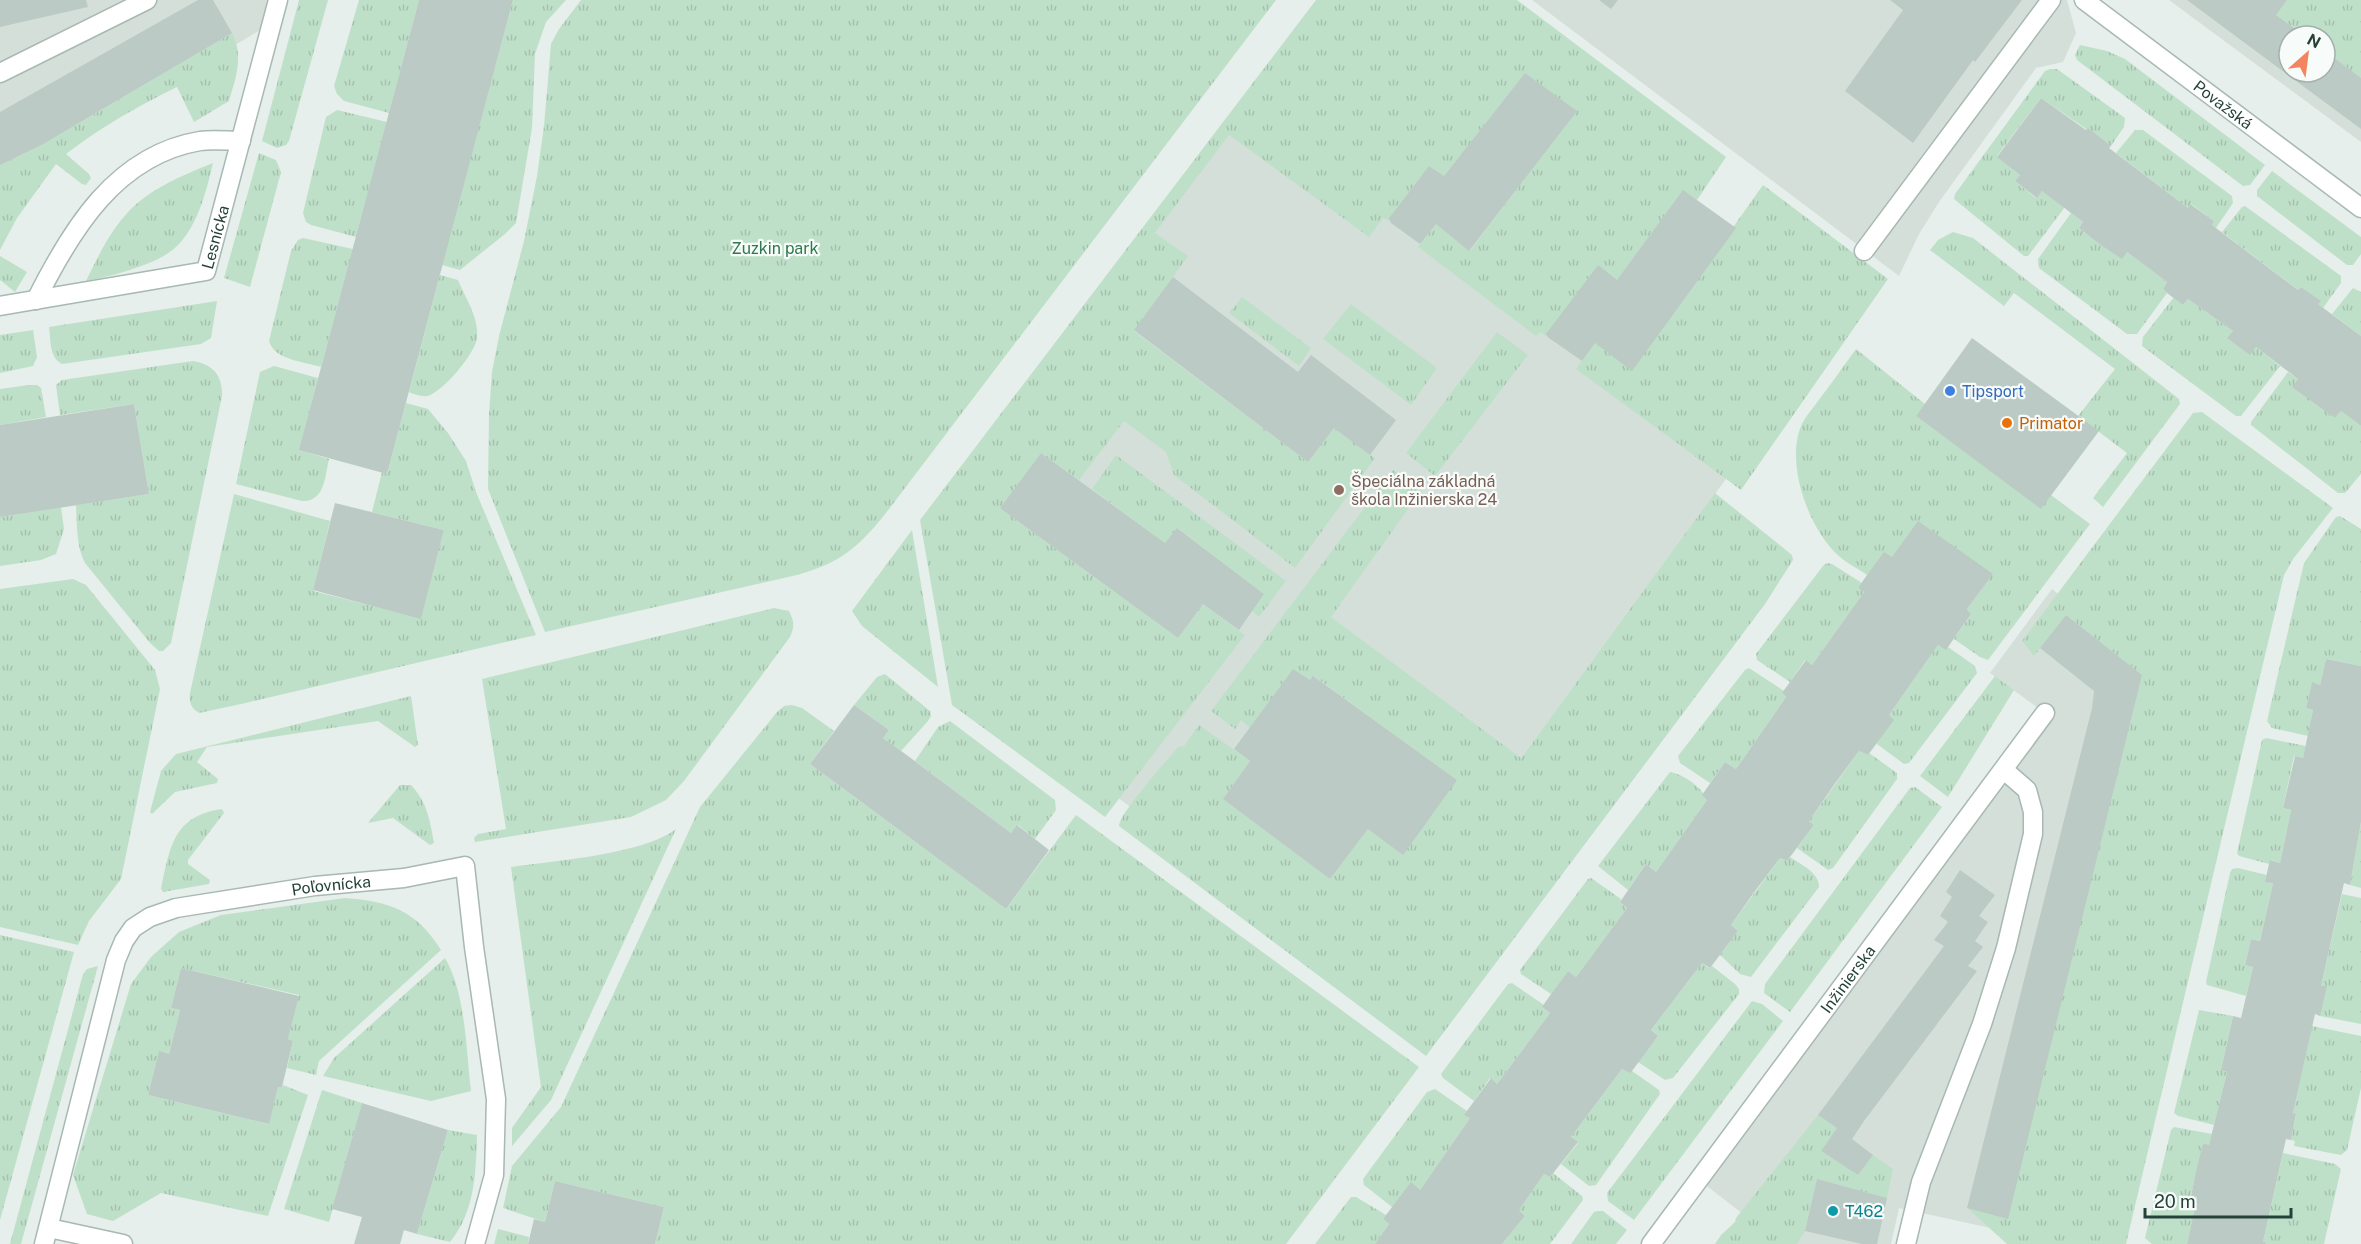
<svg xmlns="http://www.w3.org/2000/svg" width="2361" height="1244" font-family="'Public Sans',sans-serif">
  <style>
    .built { fill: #d4dfda }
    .grass { fill: url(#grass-tufts) }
    .building { fill: #bbcac4 }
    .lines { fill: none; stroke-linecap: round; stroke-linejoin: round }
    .service-casing { stroke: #a8b8b2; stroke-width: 21 }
    .minor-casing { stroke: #a8b8b2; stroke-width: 21 }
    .service { stroke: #fff; stroke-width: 18 }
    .minor { stroke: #fff; stroke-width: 18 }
    .shop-dot { fill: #3f7fe0; stroke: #f7fbf9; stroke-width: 2 }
    .food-dot { fill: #e8710a; stroke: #f7fbf9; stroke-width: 2 }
    .education-dot { fill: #8d6e63; stroke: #f7fbf9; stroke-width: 2 }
    .culture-dot { fill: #0f9aa8; stroke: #f7fbf9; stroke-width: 2 }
    .labels { text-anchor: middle; stroke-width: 4.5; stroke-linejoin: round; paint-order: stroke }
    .street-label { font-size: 16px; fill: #24423a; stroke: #f7fbf9 }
    .park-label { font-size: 16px; fill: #2d7a4b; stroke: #f7fbf9 }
    .shop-label { font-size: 16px; fill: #366cbe; stroke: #f7fbf9; text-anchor: start }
    .food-label { font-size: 16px; fill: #c56008; stroke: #f7fbf9; text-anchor: start }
    .education-label { font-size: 16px; fill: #785e54; stroke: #f7fbf9; text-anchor: start }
    .culture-label { font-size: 16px; fill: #0d838f; stroke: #f7fbf9; text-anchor: start }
  </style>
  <defs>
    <pattern id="grass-tufts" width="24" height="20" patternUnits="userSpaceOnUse" patternTransform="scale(1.5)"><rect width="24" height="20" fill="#bfe0c8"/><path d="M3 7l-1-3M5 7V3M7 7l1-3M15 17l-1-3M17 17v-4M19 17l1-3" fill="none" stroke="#a4c1ad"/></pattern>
  </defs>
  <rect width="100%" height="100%" fill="#e6efeb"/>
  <g class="built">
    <path d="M0 0H278L272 23 0 185Z"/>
    <path d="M1330 0H1453L1683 191 1736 228 1726 479 1361 976 975 693 945 511Z"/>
    <path d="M1532 0H2067L2076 33 2063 62 2036 68 1939 202 1919 234 1899 276Z"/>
    <path d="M2169 0H2300L2289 36V72H2325V38L2361 66V142Z"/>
    <path d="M2052 589 2158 671 2018 1234 1899 1208 1891 1244H1782L1699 1180 2045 713 1990 673Z"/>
  </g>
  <g class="grass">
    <path d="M299 0H328L289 141 286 145 277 148 262 141Z"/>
    <path d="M359 0H419L389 113 344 101 337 94 334 86Z"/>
    <path d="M513 0H566L546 22 535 54 532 128 516 223 505 234 460 270 442 265Z"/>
    <path d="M581 0H1276L889 509C860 546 843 562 797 575L545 632 488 489 489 414 492 372 499 336 524 241 537 176 544 126 551 44 559 29Z"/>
    <path d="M1316 0H1517L1726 157 1697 200 1683 191 1617 280 1597 266 1547 334 1549 338 1540 332 1536 336 1418 247 1436 224 1470 251 1576 111 1525 73 1444 176 1429 166 1389 218 1392 222 1383 218 1369 237 1229 135 1155 233 1188 256 1134 331 1308 462 1334 428 1375 458 1295 568 1174 475 1166 452 1124 421 1079 480 1041 453 1000 508 1178 638 1203 604 1245 635 1105 817 952 705 920 520Z"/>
    <path d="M2287 0H2361V78L2325 51V36H2305L2276 15Z"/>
    <path d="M232 33C244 56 236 77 229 101L194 122 177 87C138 106 101 127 66 154L89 174 91 178 86 185 82 184 56 164 17 218 0 250V165L81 122Z"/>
    <path d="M2080 45 2107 51 2125 59 2265 165 2250 185 2243 186 2077 60 2075 55Z"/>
    <path d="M2050 69H2057L2125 118 2124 127 2111 146 2041 98 1997 156 2020 175 2015 181 2036 198 2042 191 2065 207 2028 256H2024L1954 199 1955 194 2045 71Z"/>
    <path d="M337 110 387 122 356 237 311 225 306 222 303 213 326 117Z"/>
    <path d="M2135 130H2143L2232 196 2233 203 2216 228 2212 225 2214 221 2191 204 2188 208 2116 153Z"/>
    <path d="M259 153 276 160 281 172 250 287 224 278Z"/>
    <path d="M213 163C206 192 198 226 176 247 159 264 109 277 86 281 121 208 138 193 213 163Z"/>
    <path d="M2272 171 2361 237V254L2353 265H2347L2257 196V190Z"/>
    <path d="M1763 185 1888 279 1741 490 1576 369 1595 343 1632 370Z"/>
    <path d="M2245 206 2341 276V283L2323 308 2318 304 2320 301 2301 287 2298 290 2222 232 2242 207Z"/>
    <path d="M2071 213 2083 222 2079 228 2098 243 2127 252 2167 282 2163 289 2167 293 2137 334H2127L2039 268 2038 259Z"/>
    <path d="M1953 232 1973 238 2179 399 2180 404 2103 507 2093 498 2127 453 2078 416 2115 369 2014 293 2004 306 1930 250 1938 240Z"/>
    <path d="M303 238 353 249 321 367C305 362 274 360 269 341L291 251 298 240Z"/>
    <path d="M0 256 27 272 15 292 0 280Z"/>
    <path d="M440 275 458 280C465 297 479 318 477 337 477 352 441 394 427 396 421 397 414 394 409 392Z"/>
    <path d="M2353 288 2361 292V336L2332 314Z"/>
    <path d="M1242 297 1311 348 1299 366 1229 313Z"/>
    <path d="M2174 297 2183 305 2188 299 2233 331 2228 338 2250 354 2256 347 2280 366 2241 416H2236L2142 346 2143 337Z"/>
    <path d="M217 301 211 338 201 344 62 364C49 357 51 341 49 327Z"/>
    <path d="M1351 304 1437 368 1411 405 1323 339Z"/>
    <path d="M33 330 37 357 33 366 0 373V335Z"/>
    <path d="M1497 332 1528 355 1435 476 1406 453Z"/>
    <path d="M1856 349 1925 404 1916 416 2041 508 2051 495 2090 524 1988 660 1980 657 1954 639 1971 614 1967 609 1992 575 1892 557 1867 575C1859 569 1848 564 1840 557 1809 531 1784 462 1802 424 1806 416 1813 408 1818 401 1831 384 1843 367 1856 349Z"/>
    <path d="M193 361C213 364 223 376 222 396L171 643 163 651H159L150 643 85 563C76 546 77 523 76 505L149 494 134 404 60 415 56 385 62 380Z"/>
    <path d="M274 366 318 378 300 450 329 459C325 476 325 502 302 501L236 484 260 372Z"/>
    <path d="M2288 372 2298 379 2293 387 2335 418 2341 411 2361 426V474L2345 493H2338L2251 425V422Z"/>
    <path d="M29 385H37L41 388 46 417 0 425V389Z"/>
    <path d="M406 403 428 409 448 433 466 461 476 492 536 635 241 704 199 713C191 708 189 703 190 693L234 494 330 521 313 591 421 618 444 530 372 512 382 472 387 474Z"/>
    <path d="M2202 412 2333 508 2293 559 2284 575 2126 1244H2007L1967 1208 2041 1081 2142 675 2066 615 2034 656 2022 641 2193 413Z"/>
    <path d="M1116 455 1286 581 1259 617 1252 611 1264 594 1178 528 1165 543 1092 489Z"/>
    <path d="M1393 470 1421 491 1331 617 1521 758 1715 493 1792 555 1793 560 1765 604 1426 1056 1119 826C1119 814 1167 760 1178 747L1184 746 1199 725 1250 761 1223 799 1330 879 1368 829 1457 780 1314 676 1310 680 1293 669 1250 728 1241 720 1235 729 1211 711Z"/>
    <path d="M61 507 64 529 56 554 41 560 0 566V517Z"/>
    <path d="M2340 516 2361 529V666L2326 659 2320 685 2312 683 2306 708 2313 710 2308 736 2272 728 2267 721 2304 563 2336 517Z"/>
    <path d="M912 530 938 687 862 626 852 611Z"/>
    <path d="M1827 563 1832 564 1862 583 1858 588 1864 592 1812 665 1805 660 1790 682 1757 660 1756 654 1823 566Z"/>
    <path d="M73 579 86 585 155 670 160 689 121 879 89 921 78 945 0 927V589Z"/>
    <path d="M774 608 789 611C794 621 795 626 790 637L684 781 666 800 631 817 475 842 474 838 478 834 506 829 482 679Z"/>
    <path d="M1938 645 1946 649 1948 647 1975 666 1977 673 1909 763 1904 764 1877 744 1889 715Z"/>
    <path d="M1749 668 1784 691 1782 693 1786 697 1736 769 1725 762 1710 783 1680 763 1678 756 1745 670Z"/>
    <path d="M885 674 930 711 931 716 928 721 901 751 883 738 889 730 854 705 877 677Z"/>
    <path d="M1995 676 2014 690 1948 797 1920 776Z"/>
    <path d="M411 696 418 745 415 747 378 721 207 747 197 762 218 779 217 783 175 792 152 814 150 812 161 771 176 754Z"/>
    <path d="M792 705 802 708 834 731 810 764 1006 909 1076 815 1419 1067 1286 1244H655L664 1207 555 1181 545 1222 503 1208 512 1166 561 1107 700 807 777 712 784 706Z"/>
    <path d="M950 721 1055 800 1056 810 1035 839 1018 825 1011 833 915 761 938 727Z"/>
    <path d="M2266 738 2306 746 2303 758 2294 756 2283 808 2291 810 2280 863 2271 860 2269 864 2239 856 2237 853 2262 740Z"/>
    <path d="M1859 751 1868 755 1869 753 1897 773V779L1833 868 1828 870 1797 848 1814 825 1809 821Z"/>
    <path d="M1670 772C1683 774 1703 788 1707 800L1656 872 1646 864 1628 890 1598 866Z"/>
    <path d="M400 785H411C427 802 430 820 434 843L430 845 393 818 368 823Z"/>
    <path d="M1915 787 1942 807 1790 1012 1764 993 1765 984 1910 788Z"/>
    <path d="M222 809 224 813 188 860V864L210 880 209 884 163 892 161 889C170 847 173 816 222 809Z"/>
    <path d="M2361 822V888L2350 885Z"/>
    <path d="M676 829 551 1100 512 1146V1128L541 1087 511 867C553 861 644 854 676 829Z"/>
    <path d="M1790 857C1800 864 1820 873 1819 887L1751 977 1740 974 1720 955 1738 931 1731 925 1780 858 1787 861Z"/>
    <path d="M2238 868 2267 875 2273 883 2260 941 2251 939 2245 965 2253 967 2246 996 2207 985 2206 982 2230 873 2232 869Z"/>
    <path d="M1591 878 1621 899 1620 902 1627 908 1576 977 1568 971 1551 994 1521 974 1520 970 1588 879Z"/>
    <path d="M2342 894 2361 898V1024L2320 1016 2321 986Z"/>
    <path d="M345 898C389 901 417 911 441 950L319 1061 316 1075 287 1068 293 1041 288 1039 299 995 181 968 171 1008 180 1010 169 1054 159 1052 148 1095 268 1124 278 1087H282L283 1085 308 1095 268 1216 161 1193 113 1221 87 1214 73 1175 131 984 151 957 179 932 221 915Z"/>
    <path d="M0 935 74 952 0 1220Z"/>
    <path d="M445 958C466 994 466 1050 471 1091L431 1101 323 1076 334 1058Z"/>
    <path d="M1702 963 1709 968 1712 966 1735 984 1739 989V994L1673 1078 1665 1080 1638 1062 1658 1036 1651 1030Z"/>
    <path d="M98 966 21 1244H10L83 974 87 969Z"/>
    <path d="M1512 983 1544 1005 1542 1007 1550 1013 1497 1084 1490 1078 1474 1101 1443 1078 1441 1074 1508 984Z"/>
    <path d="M1752 1001 1762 1004 1783 1021 1634 1220 1608 1201 1607 1193Z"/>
    <path d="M2199 1010 2233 1016 2221 1070 2227 1072 2214 1125 2178 1116 2174 1113Z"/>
    <path d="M2312 1026 2361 1036V1088L2347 1150 2341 1155 2294 1146 2295 1141 2291 1140 2296 1115 2293 1113Z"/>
    <path d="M1622 1069 1632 1071 1659 1090 1660 1094 1596 1185 1589 1186 1561 1164 1578 1143 1571 1137Z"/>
    <path d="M1435 1089 1467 1111 1470 1118 1420 1190 1392 1207 1364 1185 1363 1179 1427 1092Z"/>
    <path d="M322 1090 362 1103 329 1222 284 1209Z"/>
    <path d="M1818 1115 1837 1128 1821 1151 1858 1175 1873 1155 1893 1169 1887 1198 1817 1180 1805 1231 1797 1244H1715L1721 1235 1735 1222 1736 1218Z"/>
    <path d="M2174 1127 2212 1134 2209 1145 2203 1143 2191 1195 2197 1197 2187 1244H2152L2145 1238 2171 1130Z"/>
    <path d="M448 1130 477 1135C476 1172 475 1212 450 1242L417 1234Z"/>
    <path d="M2283 1153 2335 1164 2341 1169 2324 1244H2265L2263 1242Z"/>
    <path d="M1553 1173 1582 1196 1583 1200 1550 1244H1502L1525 1216 1519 1210 1544 1174 1550 1177Z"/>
    <path d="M1351 1197H1356L1386 1215 1383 1219 1389 1224 1375 1244H1315Z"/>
    <path d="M1598 1211H1603L1627 1230 1616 1244H1571L1594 1212Z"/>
    <path d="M498 1229 529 1237 528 1244H494Z"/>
  </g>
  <g class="building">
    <path d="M0 0H86L88 7 0 27Z"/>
    <path d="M198 0H213L232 33 43 144 0 165V112Z"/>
    <path d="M419 0H513L387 474 299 450Z"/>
    <path d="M1599 0H1618L1611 9Z"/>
    <path d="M1890 0H2022L1975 62 1973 60 1913 143 1845 91 1903 10Z"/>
    <path d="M2187 0H2287L2276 15 2305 36H2289V72H2325V51L2361 78V129Z"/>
    <path d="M1525 73 1577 111 1469 251 1436 224 1420 244 1391 223 1389 218 1429 166 1444 176Z"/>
    <path d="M2041 98 2086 130 2088 128 2111 146 2109 148 2188 208 2190 204 2214 221 2212 225 2298 290 2301 287 2321 301 2318 304 2361 336V426L2341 411 2335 418 2314 403 2292 387 2298 379 2256 347 2250 355 2227 338 2233 331 2188 299 2183 305 2167 293 2163 289 2167 282 2127 252 2122 259 2098 243 2079 228 2083 222 2042 191 2037 198 2015 181 2020 175 1997 157Z"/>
    <path d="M1683 190 1736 228 1632 371 1595 343 1582 361 1549 338 1546 334 1598 265 1617 280Z"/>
    <path d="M1173 277 1298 372 1311 355 1396 420 1370 455 1334 428 1308 462 1134 330Z"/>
    <path d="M1972 338 2099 431 2041 509 1916 416Z"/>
    <path d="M134 404 149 494 0 517V425Z"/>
    <path d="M1041 453 1165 543 1177 528 1264 594 1239 630 1203 604 1178 638 1000 508Z"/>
    <path d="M335 503 444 530 421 619 313 590Z"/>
    <path d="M1918 521 1993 574 1967 609 1971 614 1946 650 1938 645 1889 715 1894 720 1868 755 1859 751 1834 785 1809 821 1814 825 1787 861 1780 858 1755 891 1731 925 1738 931 1710 968 1702 963 1651 1030 1658 1036 1632 1071 1630 1073 1622 1069 1571 1137 1578 1142 1550 1177 1544 1174 1519 1210 1525 1216 1502 1244H1375L1389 1224 1383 1219 1386 1215 1411 1182 1420 1190 1470 1118 1464 1115 1491 1078 1497 1084 1550 1013 1542 1007 1551 994 1568 971 1576 977 1627 908 1620 902 1646 864 1656 872 1707 800 1702 795 1725 762 1736 769 1786 697 1782 693 1806 660 1812 665 1864 592 1858 588 1867 575 1884 552 1892 557Z"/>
    <path d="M2066 615 2142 675 2008 1219 1967 1208 2092 708 2094 691 2040 648Z"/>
    <path d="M2326 659 2361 666V822L2350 885 2344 883 2321 986H2327L2320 1016 2315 1014 2293 1113 2296 1114 2291 1140 2286 1139 2263 1242H2266L2265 1244H2187L2197 1197 2191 1196 2197 1167 2203 1143 2209 1145 2227 1072 2221 1070 2233 1016 2241 1018 2253 967 2245 965 2251 939 2260 941 2273 883 2265 882 2269 864 2270 860 2280 863 2291 810 2283 808 2295 756 2303 758 2313 710 2306 708 2312 682 2320 685Z"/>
    <path d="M1293 669 1310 680 1313 676 1457 780 1403 855 1368 829 1330 879 1223 799 1250 761 1234 749Z"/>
    <path d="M854 705 889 730 883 738 908 756 1011 833 1017 825 1049 850 1006 909 810 764Z"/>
    <path d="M1960 870 1995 895 1979 916 1988 922 1975 941 1983 947 1968 966 1977 971 1864 1121 1852 1139 1873 1155 1858 1175 1821 1151 1837 1128 1818 1115 1944 946 1934 940 1948 922 1940 916 1952 897 1946 892Z"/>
    <path d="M181 968 299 996 288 1039 293 1041 282 1087H278L269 1124 148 1095 159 1051 169 1054 180 1010 171 1008Z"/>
    <path d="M362 1103 448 1130 417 1234 404 1230 400 1244H354L362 1217 332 1209Z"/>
    <path d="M1817 1179 1887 1198 1877 1244H1862L1805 1231Z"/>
    <path d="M555 1181 664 1207 655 1244H528L534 1219 545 1222Z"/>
  </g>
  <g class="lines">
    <g class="service-casing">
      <g id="service">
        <path d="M0 73 147 0"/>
        <path d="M36 300C71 230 116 155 200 141 213 139 228 141 241 141"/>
        <path d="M1906 1244 1921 1182 1982 1024 2006 948 2033 834V812L2027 790 2004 770"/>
      </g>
    </g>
    <g class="minor-casing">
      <g id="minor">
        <path id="s1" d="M2084 0 2361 208"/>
        <path d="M1864 251 2051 0"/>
        <path id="s2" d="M0 306 206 271 278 0"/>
        <path d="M49 1228 123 1244"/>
        <path id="s3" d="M44 1244 116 960 124 941 133 928 150 917 176 908 315 886 404 878 465 866 474 947 496 1099 494 1175 475 1244"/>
        <path id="s4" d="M1651 1244 2045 713"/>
      </g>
    </g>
    <use href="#service" class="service"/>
    <use href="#minor" class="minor"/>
  </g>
  <circle class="shop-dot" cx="1950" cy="391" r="6"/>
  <circle class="food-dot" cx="2007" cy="423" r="6"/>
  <circle class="education-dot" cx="1339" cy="490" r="6"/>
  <circle class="culture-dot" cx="1833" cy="1211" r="6"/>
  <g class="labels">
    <g class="street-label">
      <text dy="6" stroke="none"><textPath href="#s1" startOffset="174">Považská</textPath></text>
      <text dy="6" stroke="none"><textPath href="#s2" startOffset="244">Lesnícka</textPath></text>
      <text dy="6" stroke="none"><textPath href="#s3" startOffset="534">Poľovnícka</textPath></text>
      <text dy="6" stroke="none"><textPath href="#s4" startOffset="330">Inžinierska</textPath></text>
    </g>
    <g class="park-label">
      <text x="775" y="254">Zuzkin park</text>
    </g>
    <g class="shop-label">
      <text x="1962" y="397">Tipsport</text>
    </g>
    <g class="food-label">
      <text x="2019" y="429">Primator</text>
    </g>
    <g class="education-label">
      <text x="1351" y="487">Špeciálna základná<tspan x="1351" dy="18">škola Inžinierska 24</tspan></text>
    </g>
    <g class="culture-label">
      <text x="1845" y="1217">T462</text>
    </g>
  </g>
  <g transform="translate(2307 54) rotate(28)"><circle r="28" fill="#f7fbf9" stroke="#a3b1ad" stroke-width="1.5"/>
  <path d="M0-4.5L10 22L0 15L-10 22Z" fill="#f4845f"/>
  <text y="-9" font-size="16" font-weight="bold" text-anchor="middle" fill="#24423a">N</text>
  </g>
  <path d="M2145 1208v9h146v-9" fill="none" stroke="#24423a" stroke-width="3"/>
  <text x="2154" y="1208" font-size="18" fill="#24423a" stroke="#f7fbf9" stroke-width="4.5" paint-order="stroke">20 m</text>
</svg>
